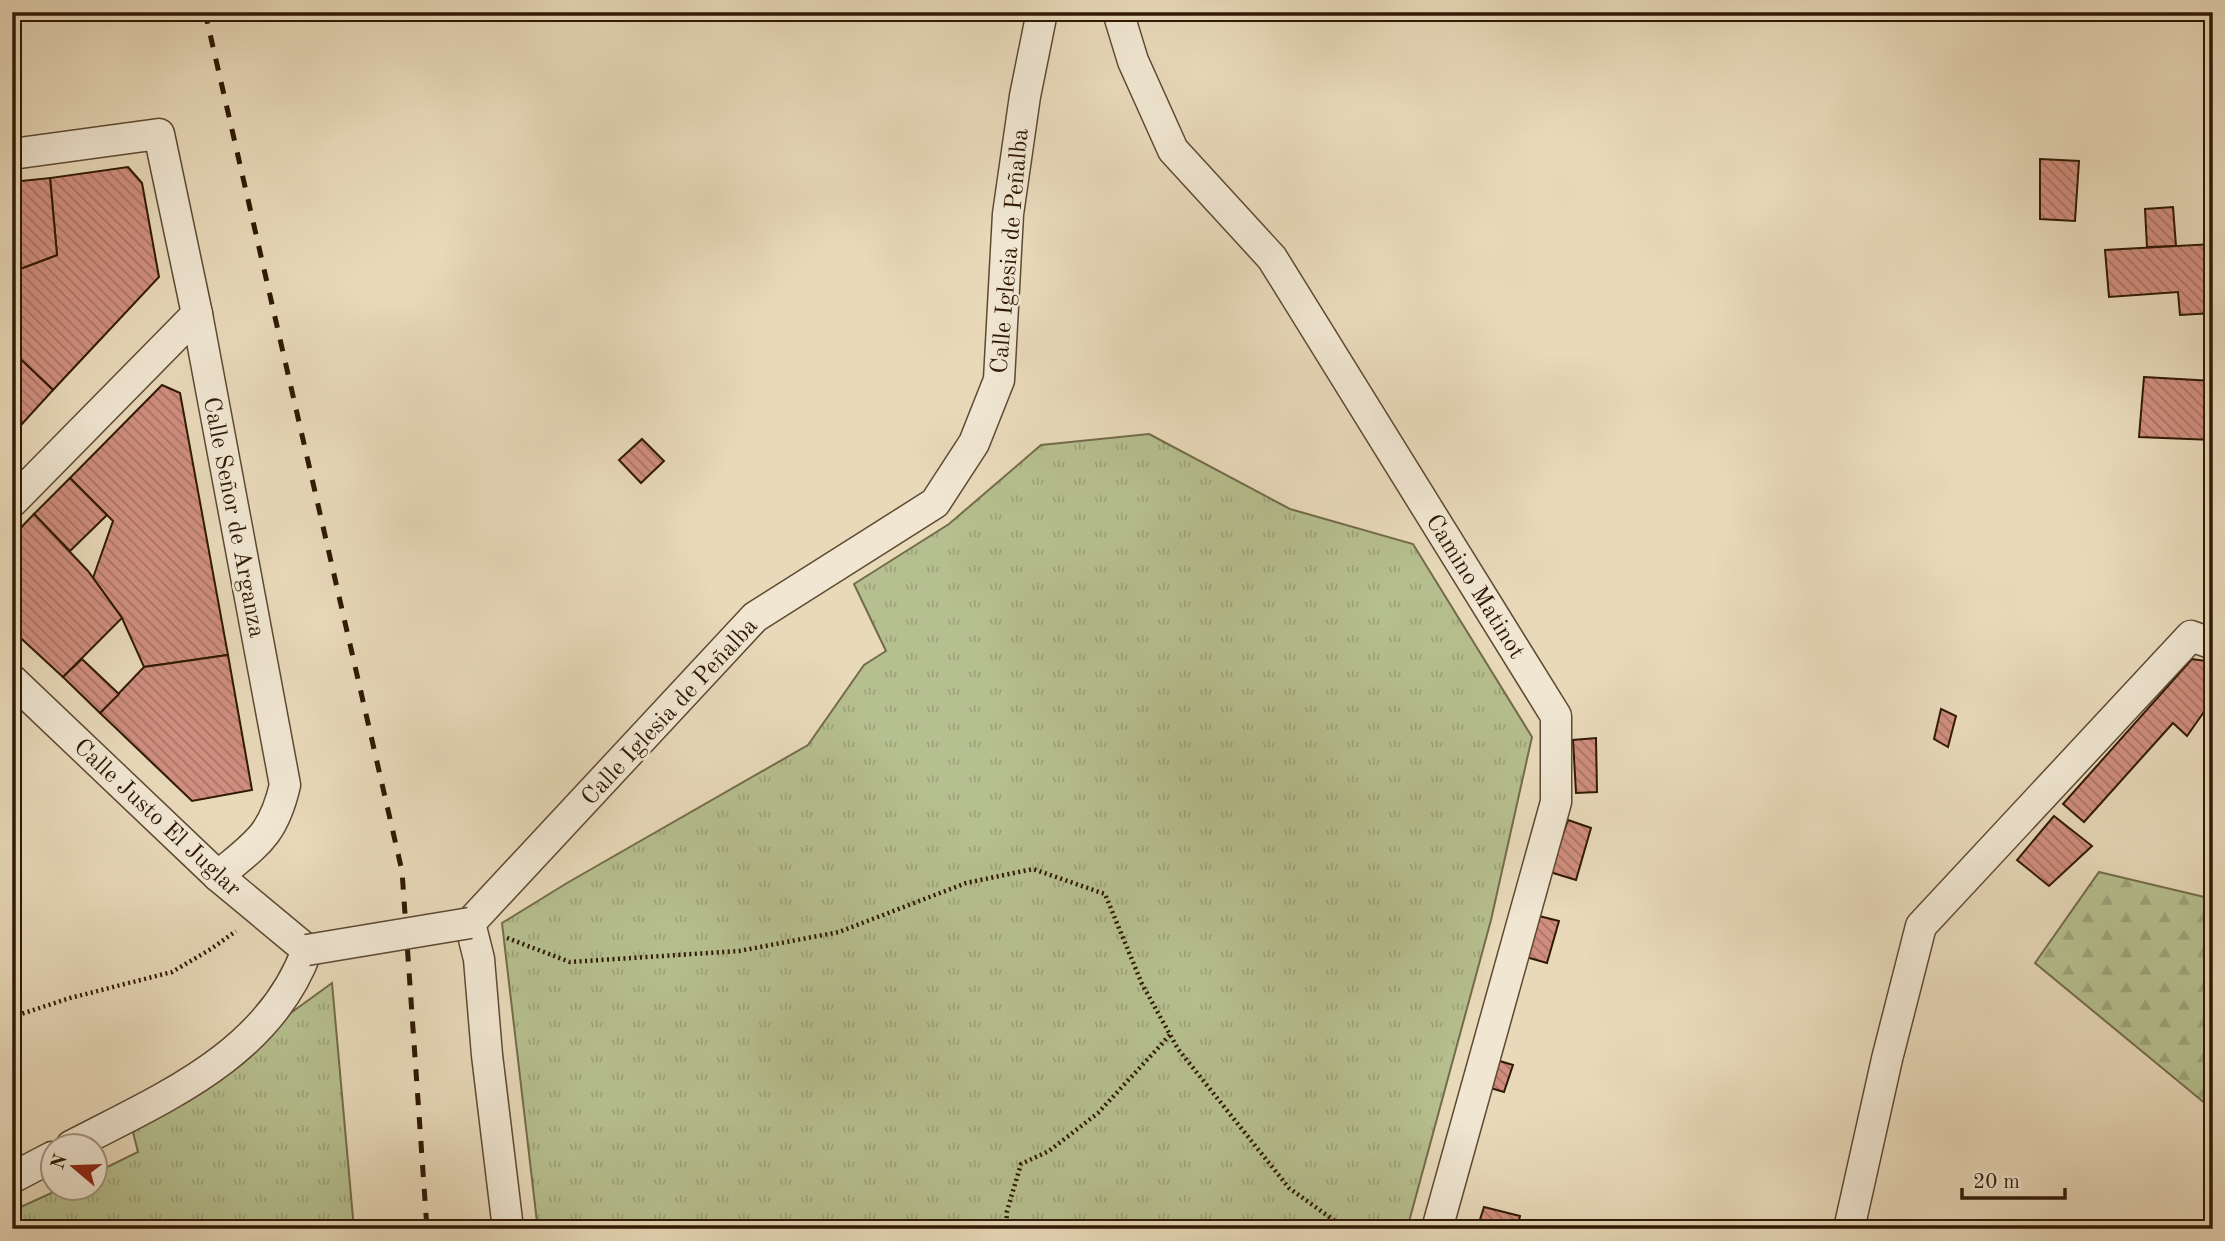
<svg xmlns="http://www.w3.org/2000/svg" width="2225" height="1241" font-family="'Old Standard TT',serif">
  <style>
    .grass { fill: url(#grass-tufts); stroke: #736c4a; stroke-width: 2 }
    .forest { fill: url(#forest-firs); stroke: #736c4a; stroke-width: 2 }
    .building { fill: url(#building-back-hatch); stroke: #301905; stroke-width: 2 }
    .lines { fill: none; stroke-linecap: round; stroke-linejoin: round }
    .street-casing { stroke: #5e4932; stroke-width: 33 }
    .path { stroke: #301905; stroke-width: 4.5; stroke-dasharray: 2 3.5; stroke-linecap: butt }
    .street { stroke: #f0e6d2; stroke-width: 30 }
    .rail { stroke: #301905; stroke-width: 5; stroke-dasharray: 12 12; stroke-linecap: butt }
    .street-bridge-casing { stroke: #5e4932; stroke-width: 33; stroke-linecap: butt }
    .street-bridge { stroke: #f0e6d2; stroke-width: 30 }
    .labels { text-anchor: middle; stroke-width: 5; stroke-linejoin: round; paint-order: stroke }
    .street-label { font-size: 24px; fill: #301905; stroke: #f0e6d2 }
  </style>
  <defs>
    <pattern id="grass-tufts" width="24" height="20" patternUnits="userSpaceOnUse" patternTransform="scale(1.75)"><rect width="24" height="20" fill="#b6bf8f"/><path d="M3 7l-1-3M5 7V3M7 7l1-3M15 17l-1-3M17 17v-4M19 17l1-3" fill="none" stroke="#9da47a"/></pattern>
    <pattern id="forest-firs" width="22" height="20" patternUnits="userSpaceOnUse" patternTransform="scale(1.75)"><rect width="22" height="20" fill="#b6bf8f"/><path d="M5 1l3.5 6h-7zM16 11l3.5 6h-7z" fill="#9da47a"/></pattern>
    <pattern id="building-back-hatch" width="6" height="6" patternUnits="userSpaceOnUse" patternTransform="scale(1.75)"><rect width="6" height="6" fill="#d08e7e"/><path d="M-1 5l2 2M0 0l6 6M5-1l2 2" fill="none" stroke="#a97365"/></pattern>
  </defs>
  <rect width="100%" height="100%" fill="#e8d9b9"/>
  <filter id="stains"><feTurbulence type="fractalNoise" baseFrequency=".00286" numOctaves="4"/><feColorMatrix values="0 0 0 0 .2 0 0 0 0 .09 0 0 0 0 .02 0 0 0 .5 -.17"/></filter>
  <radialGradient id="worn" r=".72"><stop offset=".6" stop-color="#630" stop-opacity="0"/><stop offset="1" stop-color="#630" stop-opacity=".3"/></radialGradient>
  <g class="grass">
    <path d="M1149 434 1290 509 1413 544 1532 737 1491 920 1407 1229H546L537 1222 502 923 567 883 808 745 864 665 886 651 854 584 949 524 1041 445Z"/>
    <path d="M332 983 354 1229H12V1211L60 1189 94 1188 95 1173 138 1152 133 1132 234 1068 281 1020Z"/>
  </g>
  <path class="forest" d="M2099 872 2213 899V1110L2035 963Z"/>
  <g class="building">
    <path d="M2040 159 2079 161 2075 221 2040 219Z"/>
    <path d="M128 167 142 183 159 277 53 390 12 351V272L57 255 50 178Z"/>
    <path d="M50 178 57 255 12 272V182Z"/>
    <path d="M2173 207 2176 246 2147 247 2145 209Z"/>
    <path d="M2213 244V313L2180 315 2178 292 2109 297 2105 250Z"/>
    <path d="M12 351 53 390 12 435Z"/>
    <path d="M2144 377 2213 381V440L2139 437Z"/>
    <path d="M162 385 180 393 228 655 144 667 122 618 93 578 113 521 70 478Z"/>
    <path d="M642 439 664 461 641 483 619 460Z"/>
    <path d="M70 478 107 515 70 551 34 514Z"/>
    <path d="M34 514 88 571 122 618 63 677 12 630V537Z"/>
    <path d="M228 655 252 790 192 801 100 713 144 667Z"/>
    <path d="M82 659 119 694 100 713 63 677Z"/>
    <path d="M2192 659 2213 662V699L2187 736 2173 723 2084 822 2063 804Z"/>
    <path d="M1941 709 1956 716 1948 747 1934 739Z"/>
    <path d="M1596 738 1597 792 1576 793 1573 740Z"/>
    <path d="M2054 816 2092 846 2049 886 2017 860Z"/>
    <path d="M1568 820 1591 828 1576 880 1550 872Z"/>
    <path d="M1539 916 1559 921 1547 963 1526 957Z"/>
    <path d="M1493 1059 1513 1065 1504 1092 1484 1086Z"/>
    <path d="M1484 1207 1520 1216 1517 1229H1477Z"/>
  </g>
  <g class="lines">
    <g class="street-casing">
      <g id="street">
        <path d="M1118 12 1133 61 1173 150 1272 258 1556 716V802L1437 1229"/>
        <path d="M12 154 159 134 197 314 285 785C273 836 256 844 218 876"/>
        <path d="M12 502 197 314"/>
        <path d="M12 680 218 876 307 950C269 1055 163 1098 71 1146"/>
        <path d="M12 1178 52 1157"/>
        <path d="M508 1229 487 1055 479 959 470 923 755 617 935 503 974 443 999 380 1008 214 1025 96 1042 12"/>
        <path d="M1849 1229 1887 1059 1921 926 2191 636 2213 644"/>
      </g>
    </g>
    <g class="path">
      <path d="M507 938 570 962 739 951 839 932 966 883 1033 869 1105 894 1142 984 1178 1049 1289 1188 1346 1229"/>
      <path d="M12 1017 70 998 172 972 211 949 236 931"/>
      <path d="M1006 1229 1007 1211 1021 1164 1049 1151 1098 1113 1170 1035"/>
    </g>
    <use href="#street" class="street"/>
    <path class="rail" d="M205 12 402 871 427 1229"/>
    <g class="street-bridge-casing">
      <path id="street-bridge" d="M307 950 470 923"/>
    </g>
    <use href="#street-bridge" class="street-bridge"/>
  </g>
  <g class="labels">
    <g class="street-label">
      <text transform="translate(1009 251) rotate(-85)" y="8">Calle Iglesia de Peñalba</text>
      <text transform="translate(235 517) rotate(79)" y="8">Calle Señor de Arganza</text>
      <text transform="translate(1476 586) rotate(58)" y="8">Camino Matinot</text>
      <text transform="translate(669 711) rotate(-47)" y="8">Calle Iglesia de Peñalba</text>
      <text transform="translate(158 817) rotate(43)" y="8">Calle Justo El Juglar</text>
    </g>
  </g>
  <rect width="2225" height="1241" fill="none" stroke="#e8d9b9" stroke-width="42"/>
  <rect x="14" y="14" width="2197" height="1213" fill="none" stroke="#301905" stroke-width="3.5"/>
  <rect x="21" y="21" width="2183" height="1199" fill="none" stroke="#301905" stroke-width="2"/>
  <g transform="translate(74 1167) rotate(289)"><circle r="33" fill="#f0e6d2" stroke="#a39480" stroke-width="2"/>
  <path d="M0-5L12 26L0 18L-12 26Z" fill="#8f2418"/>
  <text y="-10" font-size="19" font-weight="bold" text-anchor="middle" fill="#301905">N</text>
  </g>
  <path d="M1962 1188v10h103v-10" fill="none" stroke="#301905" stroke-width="3.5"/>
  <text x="1973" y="1188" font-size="21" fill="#301905" stroke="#f0e6d2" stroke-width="5" paint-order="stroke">20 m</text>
  <rect width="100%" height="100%" filter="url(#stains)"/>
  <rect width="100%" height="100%" fill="url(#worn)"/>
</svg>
